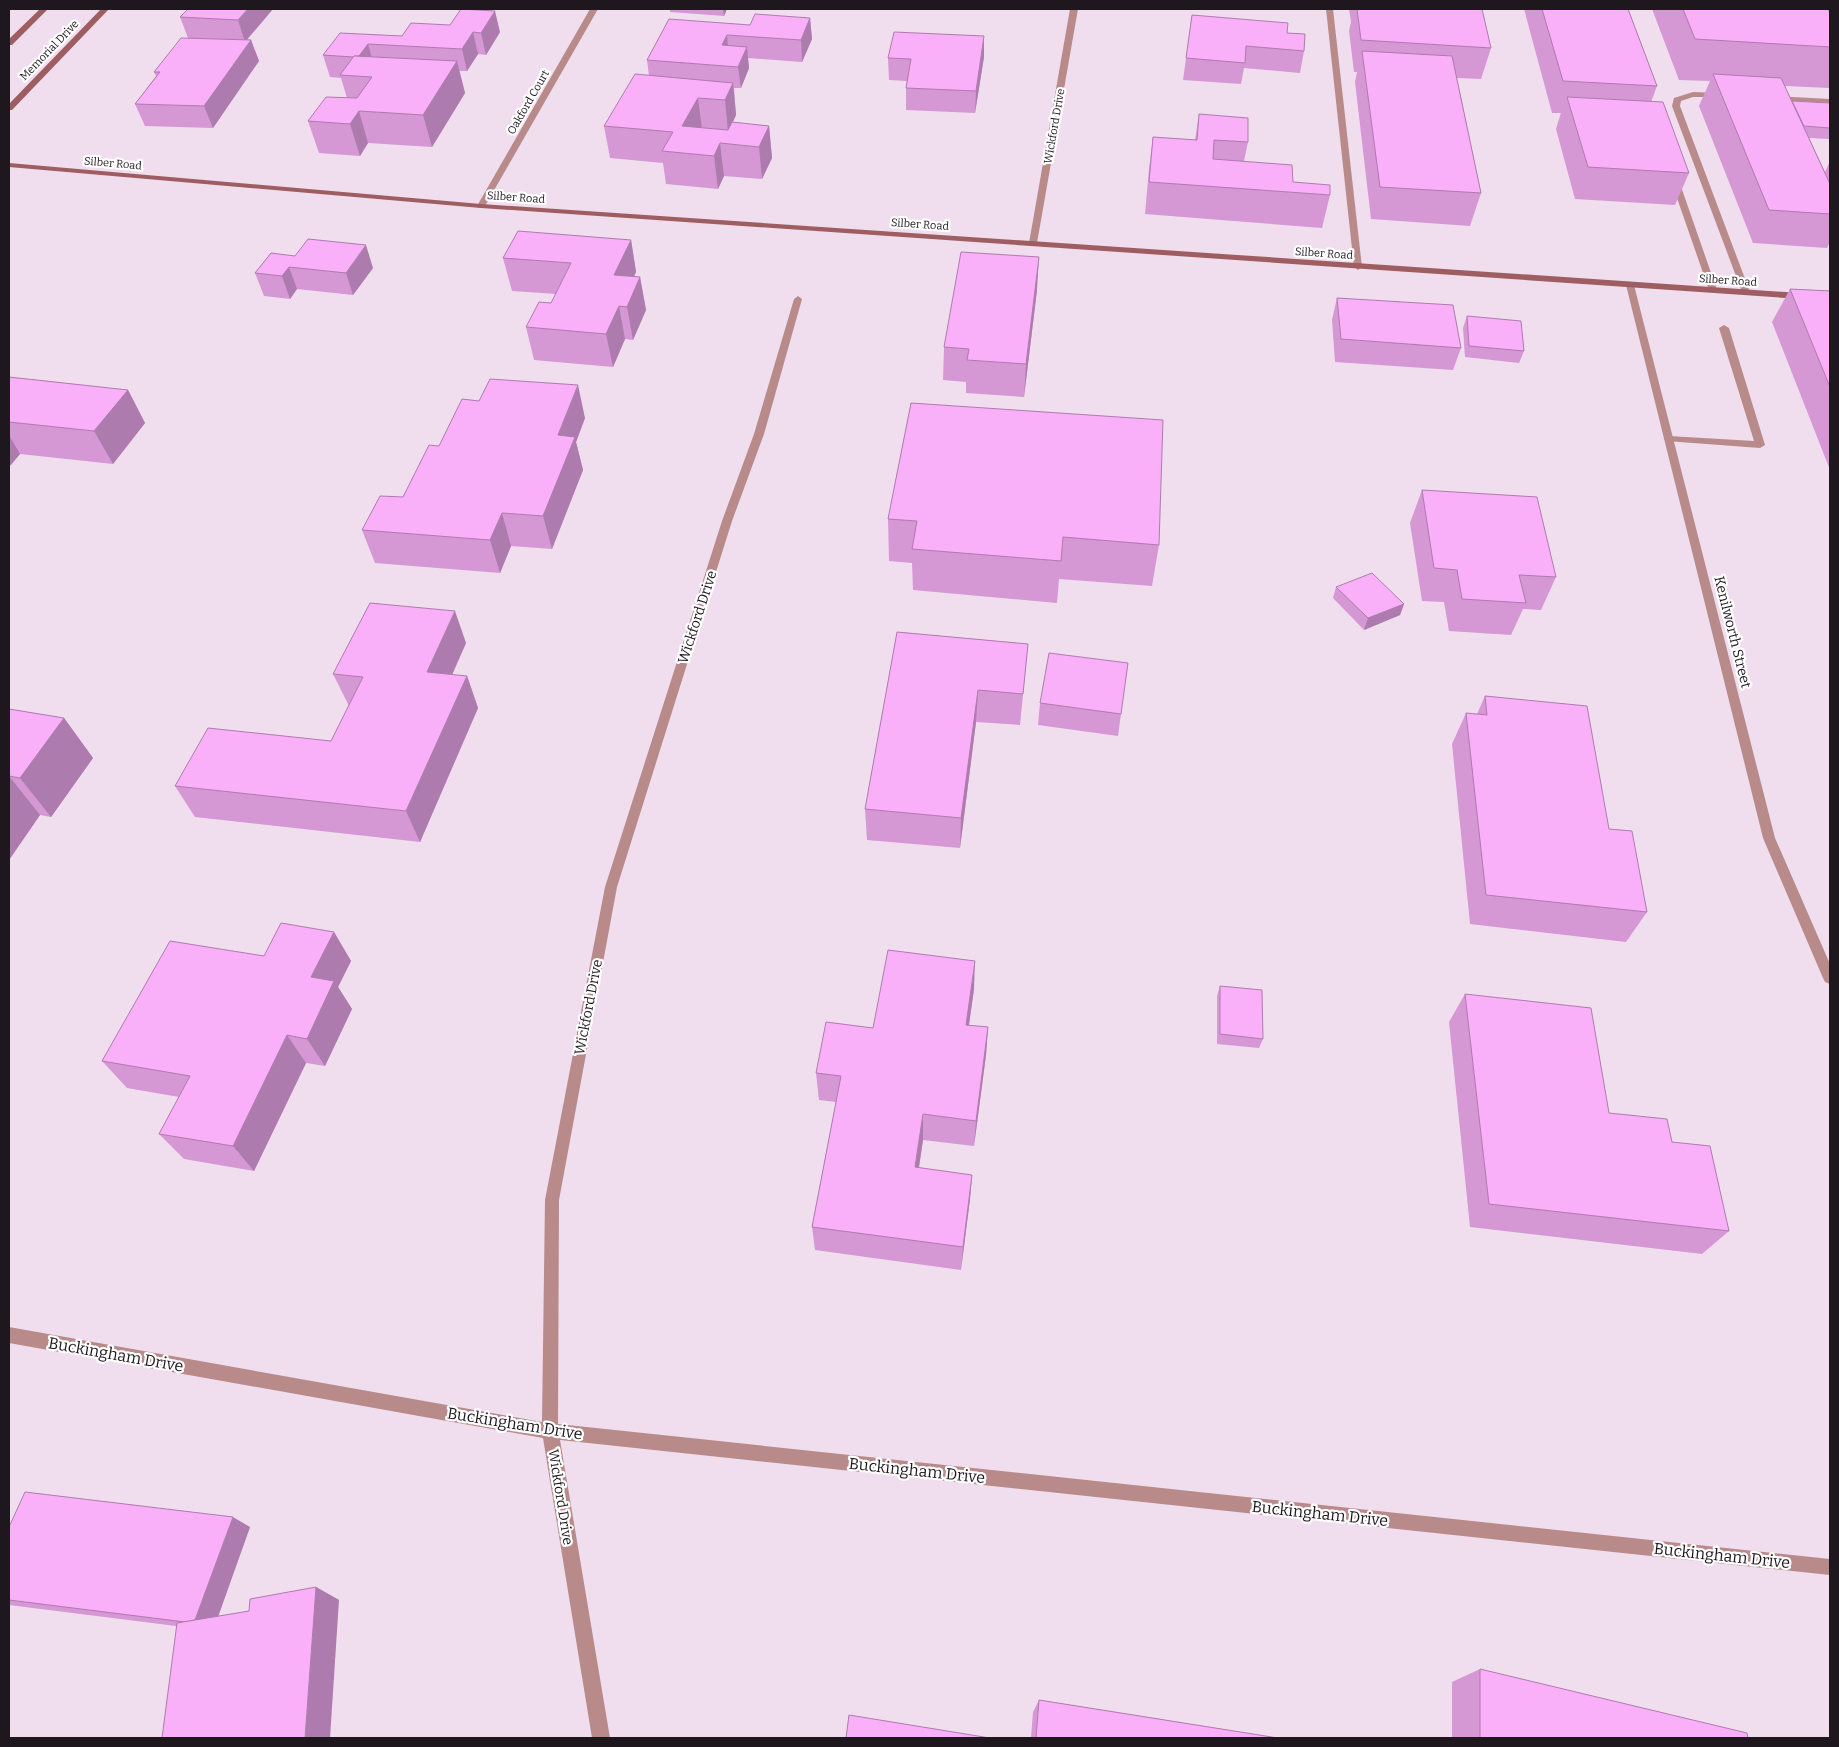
<svg xmlns="http://www.w3.org/2000/svg" width="1839" height="1747" font-family="Bitter,serif">
  <style>
    .lines { fill: none; stroke-linecap: round; stroke-linejoin: round }
    .lane { fill: #b88a8a; fill-rule: evenodd }
    .street { fill: #b88a8a; fill-rule: evenodd }
    .secondary { fill: #9e5d60; fill-rule: evenodd }
    .wall { fill: #d697d5 }
    .shaded-wall { fill: #ae7bae }
    .building { fill: #f9b0f8; stroke: #ae7bae }
    .labels { text-anchor: middle; stroke-width: 4.5; stroke-linejoin: round; paint-order: stroke }
    .far-street-label { font-size: 11px; fill: #1e171d; stroke: #fff }
    .street-label { font-size: 14px; fill: #1e171d; stroke: #fff }
    .near-street-label { font-size: 16px; fill: #1e171d; stroke: #fff }
  </style>
  <rect width="100%" height="100%" fill="#f0deef"/>
  <g class="lines">
    <g class="lane">
      <path d="M1326 9H1333L1362 267 1358 270 1354 267Z"/>
      <path d="M1693 92 1720 93 1724 95 1720 97H1693L1681 101 1680 106 1750 292 1749 294H1743L1742 292 1672 106 1674 98Z"/>
      <path d="M1772 96 1830 99V103L1775 100H1772Z"/>
      <path d="M1671 176 1678 178 1717 290 1716 292H1710L1709 290 1670 178Z"/>
      <path d="M1724 325 1729 328 1765 445 1760 448 1666 441 1664 439 1669 436 1754 441 1719 328Z"/>
    </g>
    <g class="street">
      <path d="M590 9H598L485 206 478 208 477 206Z"/>
      <path d="M1070 9H1078L1037 243 1033 246 1029 243Z"/>
      <path d="M1630 282 1634 285 1775 838 1830 964V984L1825 982 1823 978 1763 838 1626 285Z"/>
      <path d="M798 296 802 299 764 434 732 521 617 887 559 1200 558 1424 1830 1559V1575L560 1440 610 1738H592L543 1438 9 1343V1327L542 1422 545 1200 605 887 722 521 754 434 794 299Z"/>
    </g>
    <g class="secondary">
      <path d="M40 9H48L12 45H9V39Z"/>
      <path d="M101 9H109L12 110H9V104Z"/>
      <path d="M9 163 481 204 1830 295V301L481 208 9 167Z"/>
    </g>
  </g>
  <g class="wall">
    <path d="M273 9 247 39 251 40 259 61 213 128 145 126 135 104 156 76 154 72 188 38 180 17Z"/>
    <path d="M670 9H727L724 16 670 12Z"/>
    <path d="M1349 9H1482L1491 48 1481 79 1457 78 1481 193 1470 226 1371 219 1355 82 1357 72H1354L1349 31 1351 22Z"/>
    <path d="M1524 9H1628L1657 86 1651 102 1689 173 1675 205 1575 199 1556 129 1561 113H1552Z"/>
    <path d="M1652 9H1828L1830 13V86L1829 88 1785 86 1792 101 1830 103V139L1809 138 1825 172 1830 161V242L1827 248 1753 243 1699 106 1710 81 1679 80Z"/>
    <path d="M1192 15 1287 33 1304 51 1300 73 1244 68 1241 84 1183 80Z"/>
    <path d="M810 18 812 39 802 62 748 58 749 68 741 88H734L736 115 733 122 769 126 772 158 762 179 724 176 718 189 666 184 663 163 610 158 604 126 649 76 647 60 750 25Z"/>
    <path d="M411 23 500 32 486 55 478 54 467 71H459L465 93 432 147 368 143 360 156 319 153 308 121 347 98 341 78 330 77 323 55 402 36Z"/>
    <path d="M984 57 975 113 906 110V88L907 81 889 80 888 58Z"/>
    <path d="M1199 114 1248 142 1244 161 1293 182 1330 195 1322 228 1145 214 1149 169 1153 137 1195 140Z"/>
    <path d="M631 240 636 272 634 276 640 277 646 310 633 340 625 339 613 367 534 360 526 327 551 303 556 294 512 291 503 258Z"/>
    <path d="M271 253 373 268 353 295 297 289 290 299 264 296 255 273Z"/>
    <path d="M1790 289 1830 291V470L1772 322Z"/>
    <path d="M1037 290 1024 397 966 393V382L943 380 944 347Z"/>
    <path d="M1337 298 1461 348 1453 370 1335 362 1332 320Z"/>
    <path d="M1467 316 1524 351 1519 363 1465 357 1463 328Z"/>
    <path d="M9 377 128 390 145 423 113 464 20 454 9 467Z"/>
    <path d="M911 403 1159 545 1152 586 1059 579 1057 603 913 590 912 563 889 561 888 519Z"/>
    <path d="M585 418 576 442 583 470 552 549 511 546 500 573 375 563 362 530 403 497Z"/>
    <path d="M1422 490 1556 577 1541 610 1523 609 1511 635 1449 631 1444 602 1422 601 1410 523Z"/>
    <path d="M1336 587 1404 604 1400 615 1364 630 1333 598Z"/>
    <path d="M897 632 1028 644 1020 725 976 722 960 848 867 840 865 809Z"/>
    <path d="M466 643 452 675 467 676 478 708 420 842 195 817 175 786 331 741 349 706 333 674Z"/>
    <path d="M1485 696 1609 829 1647 912 1626 942 1470 924 1452 744 1466 713 1477 714Z"/>
    <path d="M1040 703 1121 714 1118 736 1038 725Z"/>
    <path d="M9 709 64 718 93 758 51 817 40 815 9 860Z"/>
    <path d="M334 932 351 961 338 987 352 1009 325 1066 306 1063 254 1171 184 1159 159 1134 179 1097 127 1088 102 1061 264 956Z"/>
    <path d="M1220 986 1263 1039 1259 1048 1217 1044V996Z"/>
    <path d="M974 989 969 1025 988 1027 986 1055 974 1146 923 1140 919 1168 972 1175 970 1199 961 1270 815 1250 812 1227 836 1102 819 1100 816 1073 873 1028Z"/>
    <path d="M1465 994 1609 1113 1672 1142 1729 1231 1702 1254 1470 1227 1449 1022Z"/>
    <path d="M9 1527H250L218 1616 249 1611 316 1587 339 1600 176 1626 9 1605Z"/>
    <path d="M1480 1669 1748 1738H1452V1682Z"/>
    <path d="M1039 1700 1278 1738H1031L1033 1712Z"/>
  </g>
  <g class="shaded-wall">
    <path d="M248 9H273L245 42 238 20Z"/>
    <path d="M723 9H727L724 16Z"/>
    <path d="M495 11 500 32 486 55 481 33Z"/>
    <path d="M810 18 812 39 802 62 801 40Z"/>
    <path d="M473 32 478 54 467 71 462 49Z"/>
    <path d="M727 35 729 57 724 67 722 45Z"/>
    <path d="M984 36V57L975 113 976 91Z"/>
    <path d="M251 40 259 61 213 128 204 106Z"/>
    <path d="M368 44 374 66 358 57Z"/>
    <path d="M747 47 749 68 741 88 738 67Z"/>
    <path d="M457 61 465 93 432 147 423 115Z"/>
    <path d="M733 83 736 115 728 132 725 100Z"/>
    <path d="M698 98 702 129 682 126Z"/>
    <path d="M359 111 368 143 360 156 350 124Z"/>
    <path d="M769 126 772 158 762 179 759 147Z"/>
    <path d="M720 143 724 176 718 189 714 156Z"/>
    <path d="M631 240 636 272 621 307 614 275Z"/>
    <path d="M366 245 373 268 353 295 346 273Z"/>
    <path d="M1039 257 1037 290 1024 397 1026 364Z"/>
    <path d="M289 267 297 289 290 299 282 276Z"/>
    <path d="M640 277 646 310 633 340 627 307Z"/>
    <path d="M619 306 625 339 613 367 606 334Z"/>
    <path d="M578 385 585 418 576 442 583 470 552 549 543 516 558 435Z"/>
    <path d="M128 390 145 423 113 464 94 431Z"/>
    <path d="M9 435 20 454 9 467Z"/>
    <path d="M502 513 511 546 500 573 490 540Z"/>
    <path d="M1404 604 1400 615 1364 630 1368 618Z"/>
    <path d="M455 611 466 643 439 704 427 672Z"/>
    <path d="M467 676 478 708 420 842 406 811Z"/>
    <path d="M978 690 976 722 960 848 961 818Z"/>
    <path d="M64 718 93 758 51 817 20 778Z"/>
    <path d="M9 776 40 815 9 860Z"/>
    <path d="M334 932 351 961 338 987 352 1009 325 1066 307 1039 311 977Z"/>
    <path d="M975 961 974 989 965 1052 966 1025Z"/>
    <path d="M988 1027 986 1055 974 1146 976 1121Z"/>
    <path d="M287 1035 306 1063 254 1171 233 1146Z"/>
    <path d="M923 1114V1140L915 1192V1167Z"/>
    <path d="M972 1175 970 1199 961 1270 963 1247Z"/>
    <path d="M233 1517 250 1527 213 1631 194 1623Z"/>
    <path d="M316 1587 339 1600 330 1738H305Z"/>
  </g>
  <g class="building">
    <path d="M188 9H248L238 20 180 17Z"/>
    <path d="M461 9 495 11 481 33 473 32 462 49 368 44 359 56H354L353 57 323 55 340 33 402 36 411 23 450 25Z"/>
    <path d="M1357 9H1482L1491 48 1361 40Z"/>
    <path d="M1542 9H1628L1657 86 1563 81Z"/>
    <path d="M1683 9H1828L1830 13V47L1695 39Z"/>
    <path d="M755 14 810 18 801 40 727 35 722 45 747 47 738 67 647 60 669 19 750 25Z"/>
    <path d="M1192 15 1288 23 1287 33 1305 34 1304 51 1246 46 1245 63 1186 58Z"/>
    <path d="M894 32 984 36 976 91 906 88 911 59 888 58Z"/>
    <path d="M181 38 251 40 204 106 135 104 160 72H154Z"/>
    <path d="M1362 51 1452 56 1481 193 1380 187Z"/>
    <path d="M354 56 457 61 423 115 359 111 350 124 308 121 326 97 357 98 372 77 340 75Z"/>
    <path d="M635 74 733 83 725 100 698 98 682 126 728 130 732 122 769 126 759 147 720 143 714 156 662 151 673 132 604 126Z"/>
    <path d="M1713 74 1781 78 1830 184V214L1769 210Z"/>
    <path d="M1567 97 1663 102 1689 173 1588 167Z"/>
    <path d="M1792 101 1830 103V128L1804 126Z"/>
    <path d="M1199 114 1248 118V142L1214 140 1213 159 1292 165 1293 182 1330 185V195L1149 182 1153 137 1197 140Z"/>
    <path d="M518 231 631 240 614 275 640 277 627 307 619 306 606 334 526 327 539 302 551 303 571 263 503 258Z"/>
    <path d="M308 239 366 245 346 273 289 267 282 276 255 273 271 253 295 256Z"/>
    <path d="M961 252 1039 257 1026 364 967 360 969 349 944 347Z"/>
    <path d="M1790 289 1830 291V387Z"/>
    <path d="M1337 298 1453 305 1461 348 1341 339Z"/>
    <path d="M1467 316 1521 321 1524 351 1469 346Z"/>
    <path d="M9 377 128 390 94 431 9 422Z"/>
    <path d="M490 379 578 385 558 435 575 437 543 516 502 513 490 540 362 530 380 496 403 497 429 445 439 446 462 399 479 401Z"/>
    <path d="M911 403 1163 420 1159 545 1063 537 1061 561 912 549 917 521 888 519Z"/>
    <path d="M1422 490 1537 497 1556 577 1519 575 1526 603 1462 599 1457 570 1434 568Z"/>
    <path d="M1372 573 1404 604 1368 618 1336 587Z"/>
    <path d="M370 603 455 611 427 672 467 676 406 811 175 786 208 728 331 741 363 677 333 674Z"/>
    <path d="M897 632 1028 644 1023 694 978 690 961 818 865 809Z"/>
    <path d="M1049 653 1128 663 1121 714 1040 703Z"/>
    <path d="M1485 696 1587 706 1609 829 1632 831 1647 912 1486 895 1466 713 1487 715Z"/>
    <path d="M9 709 64 718 20 778 9 776Z"/>
    <path d="M281 923 334 932 311 977 334 981 307 1039 287 1035 233 1146 159 1134 190 1076 102 1061 170 941 264 956Z"/>
    <path d="M888 950 975 961 966 1025 988 1027 976 1121 923 1114 915 1167 972 1175 963 1247 812 1227 841 1076 816 1073 826 1022 873 1028Z"/>
    <path d="M1220 986 1262 990 1263 1039 1220 1034Z"/>
    <path d="M1465 994 1591 1008 1609 1113 1667 1119 1672 1142 1710 1146 1729 1231 1489 1204Z"/>
    <path d="M25 1492 233 1517 195 1620 185 1622 9 1600V1527Z"/>
    <path d="M316 1587 305 1738H162L177 1623 249 1611 250 1599Z"/>
    <path d="M1480 1669 1747 1733 1748 1738H1480Z"/>
    <path d="M1039 1700 1278 1738H1036Z"/>
    <path d="M849 1715 990 1738H846Z"/>
  </g>
  <g class="labels">
    <g class="far-street-label">
      <text transform="translate(49 50) rotate(-46)" y="4">Memorial Drive</text>
      <text transform="translate(528 102) rotate(-60)" y="4">Oakford Court</text>
      <text transform="translate(1054 126) rotate(-80)" y="4">Wickford Drive</text>
      <text transform="translate(113 163) rotate(5)" y="4">Silber Road</text>
      <text transform="translate(516 197) rotate(4)" y="4">Silber Road</text>
      <text transform="translate(920 224) rotate(4)" y="4">Silber Road</text>
      <text transform="translate(1324 253) rotate(4)" y="4">Silber Road</text>
      <text transform="translate(1728 280) rotate(4)" y="4">Silber Road</text>
    </g>
    <g class="street-label">
      <text transform="translate(697 617) rotate(-72)" y="5">Wickford Drive</text>
      <text transform="translate(1733 632) rotate(76)" y="5">Kenilworth Street</text>
      <text transform="translate(588 1007) rotate(-79)" y="5">Wickford Drive</text>
      <text transform="translate(561 1497) rotate(81)" y="5">Wickford Drive</text>
    </g>
    <g class="near-street-label">
      <text transform="translate(116 1354) rotate(10)" y="6">Buckingham Drive</text>
      <text transform="translate(515 1423) rotate(9)" y="6">Buckingham Drive</text>
      <text transform="translate(917 1470) rotate(6)" y="6">Buckingham Drive</text>
      <text transform="translate(1320 1513) rotate(6)" y="6">Buckingham Drive</text>
      <text transform="translate(1722 1555) rotate(6)" y="6">Buckingham Drive</text>
    </g>
  </g>
  <rect width="1839" height="1747" fill="none" stroke="#1e171d" stroke-width="20"/>
</svg>
